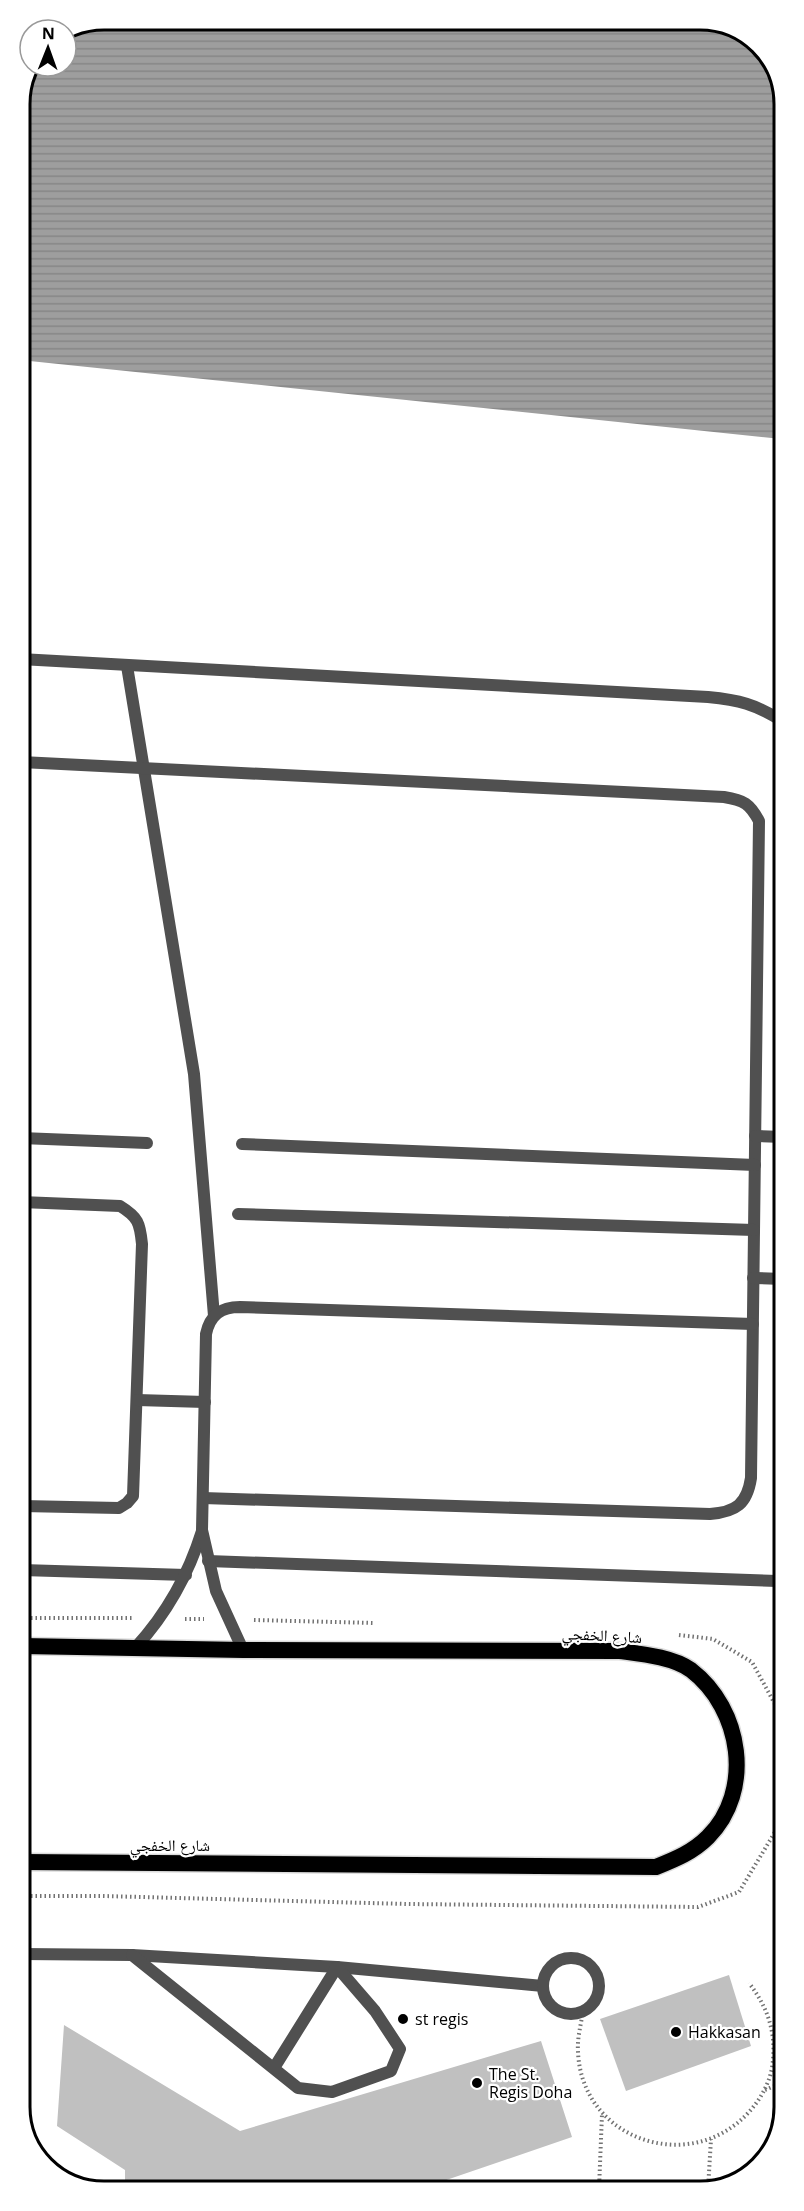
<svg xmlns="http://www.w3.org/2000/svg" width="804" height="2211" font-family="'Open Sans','Noto Naskh Arabic',sans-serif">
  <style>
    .water { fill: url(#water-rules) }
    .building { fill: #c0c0c0 }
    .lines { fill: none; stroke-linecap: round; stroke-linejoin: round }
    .trunk-casing { stroke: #dbdbdb; stroke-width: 19 }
    .path { stroke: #727272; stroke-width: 4; stroke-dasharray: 1.5 3; stroke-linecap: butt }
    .service { stroke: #505050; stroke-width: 12 }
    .minor { stroke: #505050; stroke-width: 12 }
    .trunk { stroke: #000; stroke-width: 16 }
    .poi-dot { fill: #000; stroke: #fff; stroke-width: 2 }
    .labels { text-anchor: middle; stroke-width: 4.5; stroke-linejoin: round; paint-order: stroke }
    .street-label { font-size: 16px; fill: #000; stroke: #fff }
    .poi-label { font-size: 16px; fill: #000; stroke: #fff; text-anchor: start }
    .rim { fill: none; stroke: #000; stroke-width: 3 }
  </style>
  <defs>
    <pattern id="water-rules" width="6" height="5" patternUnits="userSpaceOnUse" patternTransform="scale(1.5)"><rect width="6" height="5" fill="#9e9e9e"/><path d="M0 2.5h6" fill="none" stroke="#868686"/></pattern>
  </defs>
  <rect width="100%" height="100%" fill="#fff"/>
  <path class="water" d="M104 20H705L752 37 782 82V439L20 360V99L35 66H66V35Z"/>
  <g class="building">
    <path d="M729 1975 751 2046 626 2091 600 2019Z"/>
    <path d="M64 2025 240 2131 541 2041 572 2137 417 2190 125 2191V2170L57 2126Z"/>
  </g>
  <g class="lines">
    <g class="trunk-casing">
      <path id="trunk" d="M22 1646 243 1650 620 1651C642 1654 673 1657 691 1670 742 1709 754 1791 708 1837 693 1852 676 1859 656 1867L22 1862"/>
    </g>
    <g class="path">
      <path d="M22 1618H132"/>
      <path d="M185 1619H204"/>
      <path d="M254 1620 375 1623"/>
      <path d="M679 1635 713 1639 752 1662 782 1717 784 1760"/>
      <path d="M22 1896H103L407 1904 698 1907 739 1892 784 1817"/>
      <path d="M583 2011C581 2025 577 2038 578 2052 582 2141 691 2176 749 2112 760 2100 769 2084 772 2068 777 2035 769 2009 749 1983"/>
      <path d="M765 2090 784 2082"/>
      <path d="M599 2189 602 2114"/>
      <path d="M708 2189 711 2139"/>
    </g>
    <g class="service">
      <path d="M127 666 194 1074 214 1316"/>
      <path d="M21 762 724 797C744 800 750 804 759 821L751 1478C747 1504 736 1512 710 1514L203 1498"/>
      <path d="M755 1136 783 1137"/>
      <path d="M21 1138 147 1143"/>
      <path d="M242 1144 755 1165"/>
      <path d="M21 1202 120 1206C138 1217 140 1223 142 1244L133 1496 127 1503 119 1508 22 1506"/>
      <path d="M238 1214 754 1230"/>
      <path d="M753 1278 783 1279"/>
      <path d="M137 1400 205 1402"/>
      <path d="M208 1561 777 1581"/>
      <path d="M22 1570 186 1575"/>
      <path d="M136 1647C167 1613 188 1576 202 1531"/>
      <path d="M243 1650 216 1591 202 1530 206 1334C210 1315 221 1307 240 1307L753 1324"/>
      <path d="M22 1954 132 1955 337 1967 543 1986"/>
      <path d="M132 1955 298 2088 332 2092 391 2071 400 2049 375 2011 337 1967 274 2068"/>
      <circle cx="571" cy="1986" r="28"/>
    </g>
    <path class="minor" d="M20 659 708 697C739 700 755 704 782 721"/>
    <use href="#trunk" class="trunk"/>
  </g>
  <g class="poi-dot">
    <circle cx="403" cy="2019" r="6"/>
    <circle cx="676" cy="2032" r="6"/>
    <circle cx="477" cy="2083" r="6"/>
  </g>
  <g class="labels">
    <g class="street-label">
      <text transform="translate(602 1635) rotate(3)" y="6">شارع الخفجي</text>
      <text x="170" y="1851">شارع الخفجي</text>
    </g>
    <g class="poi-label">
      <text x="415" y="2025">st regis</text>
      <text x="688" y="2038">Hakkasan</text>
      <text x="489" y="2080">The St.<tspan x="489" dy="18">Regis Doha</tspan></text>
    </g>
  </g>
  <path d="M0 0H804V2211H0ZM104 30H700A74 74 0 0 1 774 104V2107A74 74 0 0 1 700 2181H104A74 74 0 0 1 30 2107V104A74 74 0 0 1 104 30Z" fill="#fff" fill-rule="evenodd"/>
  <path class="rim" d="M104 30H700A74 74 0 0 1 774 104V2107A74 74 0 0 1 700 2181H104A74 74 0 0 1 30 2107V104A74 74 0 0 1 104 30Z"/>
  <g transform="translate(48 48) rotate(1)"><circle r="28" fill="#ffffff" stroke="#999999" stroke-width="1.5"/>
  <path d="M0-4.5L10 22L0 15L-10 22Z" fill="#000000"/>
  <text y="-9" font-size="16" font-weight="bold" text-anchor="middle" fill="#000000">N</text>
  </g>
</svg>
